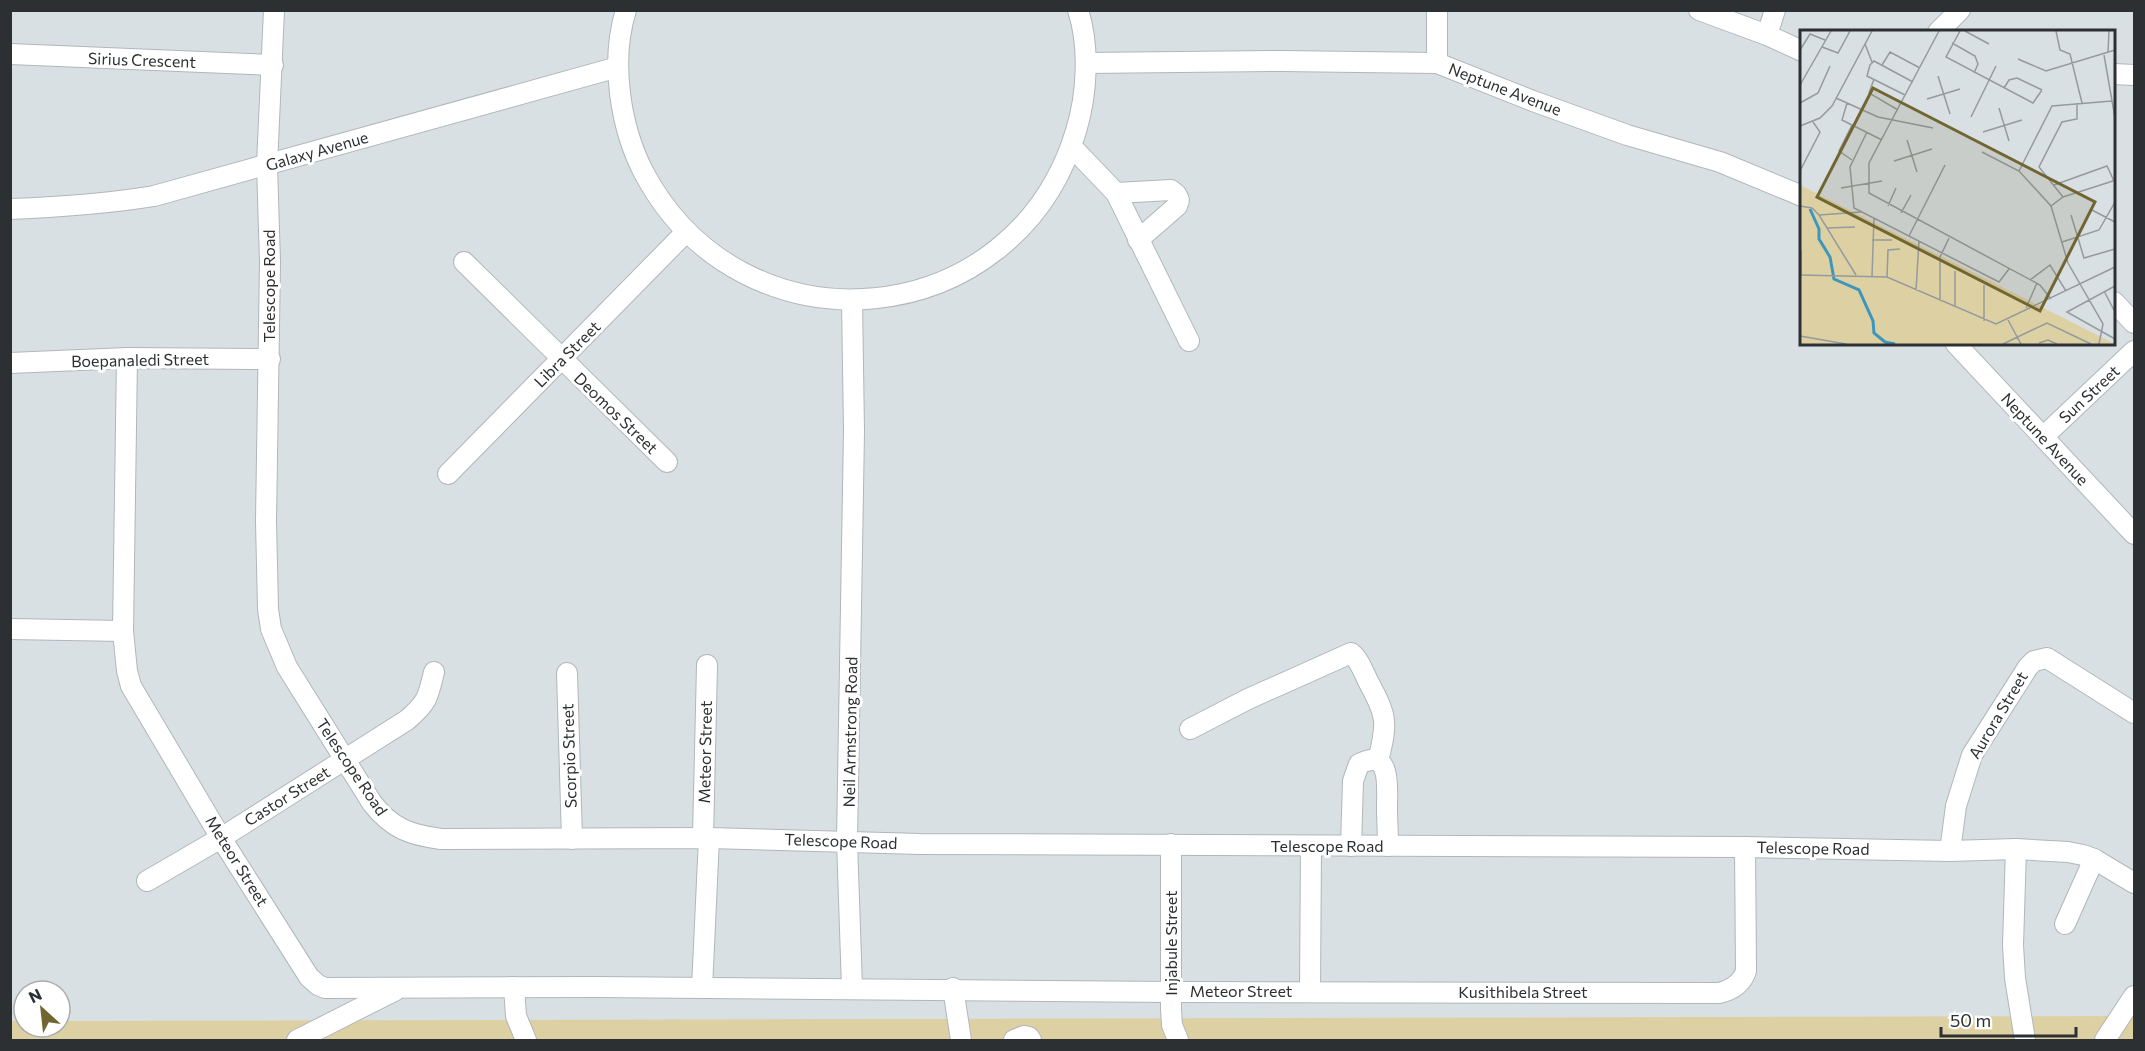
<svg xmlns="http://www.w3.org/2000/svg" width="2145" height="1051" font-family="Commissioner,sans-serif">
  <style>
    .green { fill: #ddd1a3 }
    .lines { fill: none; stroke-linecap: round; stroke-linejoin: round }
    .minor-casing { stroke: #b0b7bb; stroke-width: 22 }
    .minor { stroke: #fff; stroke-width: 20 }
    .labels { text-anchor: middle; stroke-width: 6; stroke-linejoin: round; paint-order: stroke }
    .street-label { font-size: 16px; fill: #2d3032; stroke: #fff }
    .inset-river { fill: none; stroke: #3f96bc; stroke-width: 3 }
    .inset-road { fill: none; stroke: #949a9d; stroke-width: 1.5 }
    .view { fill: #716532; fill-opacity: 0.15; stroke: #716532; stroke-width: 3 }
    .inset-edge { fill: none; stroke: #2d3032; stroke-width: 3 }
  </style>
  <rect width="100%" height="100%" fill="#d9e0e4"/>
  <path class="green" d="M2134 1016V1040H11L10 1021H24V1027H60V1021Z"/>
  <g class="lines">
    <g class="minor-casing">
      <g id="minor">
        <path d="M274 10 267 165 270 262 266 521 268 609 271 629 287 667 372 803C392 829 411 835 441 839L709 838 920 844 1745 847 1950 851 2016 849 2068 852 2083 855 2094 859 2134 883"/>
        <path d="M626 10C610 61 620 127 644 173 744 360 1015 334 1076 131 1087 95 1090 47 1078 10"/>
        <path d="M1699 10 1767 35 1802 51"/>
        <path d="M1938 32 1960 10"/>
        <path d="M1767 35 1775 10"/>
        <path d="M10 54 273 65"/>
        <path d="M1086 63 1281 61 1437 63 1533 101 1627 135 1720 162 1802 196"/>
        <path d="M1437 63V10"/>
        <path d="M2114 74 2134 75"/>
        <path d="M1071 146 1116 193 1189 341"/>
        <path d="M1116 193 1171 190 1176 194 1179 200 1177 206 1138 240"/>
        <path d="M10 209C59 207 106 204 154 196L618 67"/>
        <path d="M464 262 667 462"/>
        <path d="M852 300 854 431 847 841 852 988"/>
        <path d="M2114 302 2134 323"/>
        <path d="M1956 344 2134 534"/>
        <path d="M127 358 123 631 127 671 131 686 221 838 309 977 318 985 325 988 596 987 1171 992 1719 993C1732 990 1742 983 1746 971L1745 847"/>
        <path d="M10 363 127 358 270 359"/>
        <path d="M2043 437 2134 351"/>
        <path d="M448 474 686 232"/>
        <path d="M10 629 123 631"/>
        <path d="M567 673 572 839"/>
        <path d="M1190 729 1248 699 1351 653C1359 659 1363 671 1368 681 1387 717 1388 721 1378 761"/>
        <path d="M703 838 707 665"/>
        <path d="M1171 844V1009L1172 1025 1178 1040"/>
        <path d="M1351 846 1353 781 1359 764C1392 747 1387 788 1387 807 1387 820 1388 833 1388 846"/>
        <path d="M2016 849 2013 945 2015 978 2025 1040"/>
        <path d="M1950 851 1956 806 1972 755 2028 667 2034 661 2047 658 2134 713"/>
        <path d="M147 881 221 838 407 720C427 703 428 698 434 672"/>
        <path d="M2065 924 2094 859"/>
        <path d="M514 987 516 1016 526 1040"/>
        <path d="M702 988 709 838"/>
        <path d="M953 988 961 1040"/>
        <path d="M1310 991 1311 846"/>
        <path d="M297 1040 396 990"/>
        <path d="M1014 1040 1024 1036 1029 1037 1031 1040"/>
        <path d="M2105 1040 2134 996"/>
      </g>
    </g>
    <use href="#minor" class="minor"/>
  </g>
  <g class="labels">
    <g class="street-label">
      <text transform="translate(142 60) rotate(2)" y="6">Sirius Crescent</text>
      <text transform="translate(1505 89) rotate(21)" y="6">Neptune Avenue</text>
      <text transform="translate(317 151) rotate(-16)" y="6">Galaxy Avenue</text>
      <text transform="translate(269 286) rotate(-90)" y="6">Telescope Road</text>
      <text transform="translate(567 354) rotate(-45)" y="6">Libra Street</text>
      <text transform="translate(140 360) rotate(-1)" y="6">Boepanaledi Street</text>
      <text transform="translate(2089 394) rotate(-43)" y="6">Sun Street</text>
      <text transform="translate(616 413) rotate(44)" y="6">Deomos Street</text>
      <text transform="translate(2045 439) rotate(47)" y="6">Neptune Avenue</text>
      <text transform="translate(1998 715) rotate(-59)" y="6">Aurora Street</text>
      <text transform="translate(850 732) rotate(-89)" y="6">Neil Armstrong Road</text>
      <text transform="translate(705 752) rotate(-89)" y="6">Meteor Street</text>
      <text transform="translate(569 756) rotate(-92)" y="6">Scorpio Street</text>
      <text transform="translate(352 767) rotate(56)" y="6">Telescope Road</text>
      <text transform="translate(287 796) rotate(-32)" y="6">Castor Street</text>
      <text transform="translate(841 841) rotate(2)" y="6">Telescope Road</text>
      <text x="1327" y="852">Telescope Road</text>
      <text transform="translate(1813 848) rotate(1)" y="6">Telescope Road</text>
      <text transform="translate(237 861) rotate(58)" y="6">Meteor Street</text>
      <text transform="translate(1171 943) rotate(-90)" y="6">Injabule Street</text>
      <text x="1241" y="997">Meteor Street</text>
      <text x="1523" y="998">Kusithibela Street</text>
    </g>
  </g>
  <g transform="translate(1800 30)">
    <rect width="315" height="315" fill="#d9e0e4"/>
    <path d="M0 155 315 314H0Z" fill="#ddd1a3"/>
    <path class="inset-river" d="M10 179 19 199V209L30 227 34 249 59 260 73 291 74 303 85 312 95 314"/>
    <path class="inset-road" d="M139 1 69 133V163L240 255 251 269M160 1 146 27 233 73 242 60M165 1 189 14M256 1 260 20 270 24 282 73M152 13 175 26 178 34 174 43M65 14 72 32M22 17 38 23 50 1M0 20 10 4 25 10M308 22 309 1M304 25 315 88M218 29 246 41 315 20M82 35 90 22 120 38M138 46 150 84M74 49 69 63 98 80M0 55 31 1M204 58 209 50 217 48 242 60M105 65 67 46 70 35 74 31 113 52M36 68 78 87 133 98M127 69 160 59M0 73 18 63 30 36M47 73 42 90 82 110M199 78 209 111M171 87 196 36M0 96 20 88 32 76 72 1M67 102 50 137 54 178 199 252 209 239M183 102 222 90M107 110 117 142M182 122 219 141 251 176 268 233 303 294 299 314M52 130 39 121 52 95M94 131 132 119M0 141 20 102 13 92M219 141 252 76 312 71M254 155 307 136 314 151M41 158 82 151M263 167 239 137 262 92 277 89V73M0 176 12 178 19 185 56 245M88 176 96 158M251 176 263 167 313 151M290 179 315 192M101 183 111 165M19 185 61 182M271 185 284 228 315 219M27 198 55 197M109 206 145 135M72 210H92M262 212 299 200 315 172M0 245 87 247 196 294 315 237M1 245V220M72 246 74 188M87 247 88 220 100 219M230 250 250 235 266 261M315 256 267 282 315 309M116 260 119 211M304 261 315 282M140 270V227L149 208M155 277V241M226 278 237 253M208 290 221 314M184 291V255M0 306 46 314M239 313 248 310 257 314M203 314 247 293 291 314"/>
    <path class="view" d="M73 58 295 172 240 281 17 167Z"/>
    <rect width="315" height="315" class="inset-edge"/>
  </g>
  <rect width="2145" height="1051" fill="none" stroke="#2d3032" stroke-width="24"/>
  <g transform="translate(42 1009) rotate(333)"><circle r="28" fill="#ffffff" stroke="#abacad" stroke-width="1.5"/>
  <path d="M0-4.5L10 22L0 15L-10 22Z" fill="#716532"/>
  <text y="-9" font-size="16" font-weight="bold" text-anchor="middle" fill="#2d3032">N</text>
  </g>
  <path d="M1941 1027v9h135v-9" fill="none" stroke="#2d3032" stroke-width="3"/>
  <text x="1950" y="1027" font-size="18" fill="#2d3032" stroke="#ffffff" stroke-width="4.5" paint-order="stroke">50 m</text>
</svg>
